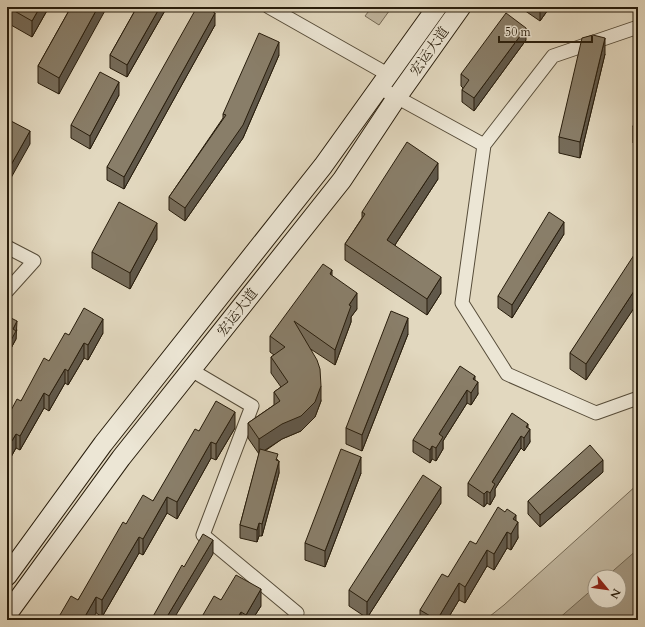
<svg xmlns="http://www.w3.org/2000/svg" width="645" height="627" font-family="Cardo,'Noto Serif SC',serif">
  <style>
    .green { fill: #c2b8a1; stroke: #756a56; fill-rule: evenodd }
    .water { fill: #a39882; stroke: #726753 }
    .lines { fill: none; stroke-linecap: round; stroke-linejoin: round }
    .minor-casing { stroke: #564c39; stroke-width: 15 }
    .secondary-casing { stroke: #281d0c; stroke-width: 21 }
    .minor { stroke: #ece6d5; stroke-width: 13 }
    .secondary { stroke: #ece6d5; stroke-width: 19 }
    .wall { fill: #766c5a; stroke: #281d0c }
    .shaded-wall { fill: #60584a; stroke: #281d0c }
    .building { fill: #897e69; stroke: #281d0c }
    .labels { text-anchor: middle; stroke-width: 3.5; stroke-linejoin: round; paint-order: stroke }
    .street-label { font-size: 14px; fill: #281d0c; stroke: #ece6d5 }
  </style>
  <rect width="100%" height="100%" fill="#e2d8bf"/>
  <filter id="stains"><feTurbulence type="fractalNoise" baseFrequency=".005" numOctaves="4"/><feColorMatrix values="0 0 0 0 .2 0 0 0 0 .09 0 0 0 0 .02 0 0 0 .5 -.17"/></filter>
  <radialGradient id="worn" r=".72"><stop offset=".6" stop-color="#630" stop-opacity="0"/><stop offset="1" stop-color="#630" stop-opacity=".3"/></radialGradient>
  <g class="green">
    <path d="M372 7H392L379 25 365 16Z"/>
    <path d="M638 484V620H485L504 605ZM595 577H619V601H595Z"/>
  </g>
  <path class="water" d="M638 549V620H557L595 587V601H619V577H606Z"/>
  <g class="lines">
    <g class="minor-casing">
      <g id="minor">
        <path d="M269 7 389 75"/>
        <path d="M638 27 553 56 484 145 462 303 507 374 596 413 638 398"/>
        <path d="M380 88 484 145"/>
        <path d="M7 247 34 261 7 291"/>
        <path d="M191 370 252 406 203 535 297 613 293 620"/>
      </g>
    </g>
    <g class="secondary-casing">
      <g id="secondary">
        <path d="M7 576 103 444 323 166 437 7"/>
        <path d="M7 611 11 609 121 458 342 180 397 97 461 7"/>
      </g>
    </g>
    <use href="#minor" class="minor"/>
    <use href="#secondary" class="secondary"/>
  </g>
  <g class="wall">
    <path d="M13 7H49L32 37 11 25V9Z"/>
    <path d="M71 7 59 94 38 83V66Z"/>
    <path d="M137 7H167L127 77 110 68V55Z"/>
    <path d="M521 7H550L540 21 521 8Z"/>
    <path d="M215 25 124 189 107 180V167Z"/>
    <path d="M526 40 474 111 462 102V90L463 88 461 86V74Z"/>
    <path d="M605 54 580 158 559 153V137Z"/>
    <path d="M279 55 243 138 185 221 169 210V197L223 118V114Z"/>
    <path d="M119 95 90 149 71 138V125Z"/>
    <path d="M638 106V145L633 143V127Z"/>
    <path d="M438 179 395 245 441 293 427 315 345 260V244L362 218V212Z"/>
    <path d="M564 234 512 318 498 308V296Z"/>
    <path d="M157 239 130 289 92 268V252Z"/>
    <path d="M638 258V302L586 380 570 369V353Z"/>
    <path d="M332 276 357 309 351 317V322L335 365 309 348 321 401 315 417 301 431 282 439 265 451 278 460 279 473 262 536H259L257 542 240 538V525L259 454 248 438V423L274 405V392L281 387 271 373V357L274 355 270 352V336Z"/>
    <path d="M7 316 17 330 16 332V339L9 352 7 351Z"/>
    <path d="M103 333 88 360 84 358 68 385 65 383 49 411 44 408 20 450 16 448 7 464V418L21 401 49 361 69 335Z"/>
    <path d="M408 334 362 451 346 444V428Z"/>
    <path d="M475 380 478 394 471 405 467 403 443 441V449L436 461 432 459 430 463 413 452V440Z"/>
    <path d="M235 428 216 460 211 458 177 519 167 513 143 555 139 553 102 617 78 600 126 524 153 501 199 431Z"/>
    <path d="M528 428 530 442 524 451 521 448 495 489V496L490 505 487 503 484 507 468 496V483Z"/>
    <path d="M603 472 540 527 528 514V501Z"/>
    <path d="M361 473 325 567 305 560V543Z"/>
    <path d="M441 503 367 618 349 606V590Z"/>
    <path d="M516 521 518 538 511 550 507 548 494 570 487 566 465 603 459 600 447 620H420V610L476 544Z"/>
    <path d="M221 600 261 606 252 620H200Z"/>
  </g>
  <g class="shaded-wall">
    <path d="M40 7H49L32 37V21Z"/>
    <path d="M98 7H107L59 94V78Z"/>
    <path d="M160 7H167L127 77V65Z"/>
    <path d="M541 7H550L540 21V9Z"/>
    <path d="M215 13V25L124 189V177Z"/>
    <path d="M526 28V40L474 111V98Z"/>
    <path d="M605 38V54L580 158V142Z"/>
    <path d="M279 42V55L243 138 185 221V208Z"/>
    <path d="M119 82V95L90 149V136Z"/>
    <path d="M30 131V144L7 185V172Z"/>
    <path d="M438 163V179L387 257V240Z"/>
    <path d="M564 222V234L512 318V305Z"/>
    <path d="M157 223V239L130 289V273Z"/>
    <path d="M332 270V286L330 274Z"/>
    <path d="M441 277V293L427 315V299Z"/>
    <path d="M638 285V302L586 380V364Z"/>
    <path d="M357 293V309L351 317V322L335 365V350L349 305Z"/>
    <path d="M408 318V334L362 451V435Z"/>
    <path d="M103 319V333L88 360V345Z"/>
    <path d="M17 321 16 339 9 352V344L13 329Z"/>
    <path d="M84 343V358L68 385V371Z"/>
    <path d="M65 369V383L49 411V396Z"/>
    <path d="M475 376V386L478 382V394L471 405V393L473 379Z"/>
    <path d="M321 386V401L315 417 301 431 282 439 259 454V439Z"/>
    <path d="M467 390V403L443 441V449L436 461V448L439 434Z"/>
    <path d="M44 393V408L20 450V436Z"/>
    <path d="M235 412V428L216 460V444Z"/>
    <path d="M528 424V431L530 429V442L524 451V438L526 427Z"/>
    <path d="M16 434V448L7 464V449Z"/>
    <path d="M521 436V448L495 489V496L490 505V493L492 482Z"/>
    <path d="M211 442V458L177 519V502Z"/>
    <path d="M432 446V459L430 463V450Z"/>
    <path d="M361 457V473L325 567V551Z"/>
    <path d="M603 460V472L540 527V515Z"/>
    <path d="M279 461V473L262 536V524Z"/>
    <path d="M441 487V503L367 618V602Z"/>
    <path d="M487 491V503L484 507V494Z"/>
    <path d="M167 497V513L143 555V539Z"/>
    <path d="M516 515V525L518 522V538L511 550V534L513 519Z"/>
    <path d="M259 523V536L257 542V530Z"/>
    <path d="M507 532V548L494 570V554Z"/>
    <path d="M139 537V553L102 617V600Z"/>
    <path d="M213 540V554L173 620H165Z"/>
    <path d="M487 550V566L465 603V587Z"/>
    <path d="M459 583V600L447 620H437Z"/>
    <path d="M261 589V606L252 620H246V615Z"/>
    <path d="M96 597V613L92 620H83Z"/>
    <path d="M241 612V620H236Z"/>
  </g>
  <g class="building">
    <path d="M13 7H40L32 21 11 9Z"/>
    <path d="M71 7H98L59 78 38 66Z"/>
    <path d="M137 7H160L127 65 110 55Z"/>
    <path d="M197 7H205L215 13 124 177 107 167Z"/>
    <path d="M506 13 526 28 474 98 462 90 469 80 461 74Z"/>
    <path d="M259 33 279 42 243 125 185 208 169 197 226 115 223 114Z"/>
    <path d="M593 35 605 38 580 142 559 137 582 38Z"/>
    <path d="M100 72 119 82 90 136 71 125Z"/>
    <path d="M638 106V128L633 127Z"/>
    <path d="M11 121 30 131 7 172V129Z"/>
    <path d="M407 142 438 163 387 240 441 277 427 299 345 244 365 214 362 212Z"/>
    <path d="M119 202 157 223 130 273 92 252Z"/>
    <path d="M549 212 564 222 512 305 498 296Z"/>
    <path d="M634 255 638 258V285L586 364 570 353Z"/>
    <path d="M323 264 332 270 330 274 357 293 349 305 351 306 335 350 294 321 317 360 320 369 321 386 315 402 301 416 282 424 259 439 248 423 280 401 274 392 288 382 271 357 285 347 270 336Z"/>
    <path d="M84 308 103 319 88 345 84 343 68 371 65 369 49 396 44 393 20 436 16 434 7 449V418L17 399 21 401 44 358 49 361 65 333 69 335Z"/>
    <path d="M391 311 408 318 362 435 346 428Z"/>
    <path d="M7 316 17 321 13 329 16 331 9 344 7 343Z"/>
    <path d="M460 366 475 376 473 379 478 382 471 393 467 390 439 434 443 437 436 448 432 446 430 450 413 440Z"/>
    <path d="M216 401 235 412 216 444 211 442 177 502 167 497 143 539 139 537 102 600 96 597 83 620H57L71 596 78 600 123 522 126 524 143 495 153 501 195 429 199 431Z"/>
    <path d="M512 413 528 424 526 427 530 429 524 438 521 436 492 482 495 484 490 493 487 491 484 494 468 483Z"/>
    <path d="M590 445 603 460 540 515 528 501Z"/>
    <path d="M260 449 278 454 276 460 279 461 262 524 259 523 257 530 240 525Z"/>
    <path d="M341 449 361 457 325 551 305 543Z"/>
    <path d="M423 475 441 487 367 602 349 590Z"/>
    <path d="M498 507 505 512 507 509 516 515 513 519 518 522 511 534 507 532 494 554 487 550 465 587 459 583 437 620 420 610 442 574 448 577 470 541 476 544Z"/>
    <path d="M203 534 213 540 165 620H151L182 565 184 567Z"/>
    <path d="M236 575 261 589 246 615 241 612 236 620H200L214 596 221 600Z"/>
  </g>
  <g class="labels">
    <g class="street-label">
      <text transform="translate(429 51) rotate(-55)" y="5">宏运大道</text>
      <text transform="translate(237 312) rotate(-52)" y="5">宏运大道</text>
    </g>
  </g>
  <rect width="645" height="627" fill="none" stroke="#e2d8bf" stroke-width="24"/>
  <rect x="8" y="8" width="629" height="611" fill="none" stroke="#281d0c" stroke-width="2"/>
  <rect x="12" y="12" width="621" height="603" fill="none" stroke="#281d0c"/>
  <g transform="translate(607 589) rotate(119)"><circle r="19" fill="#ece6d5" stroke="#9e9685"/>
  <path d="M0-3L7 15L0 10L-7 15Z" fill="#8f2418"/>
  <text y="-6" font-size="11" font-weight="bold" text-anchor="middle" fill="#281d0c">N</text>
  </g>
  <path d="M499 36v6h93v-6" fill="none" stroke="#281d0c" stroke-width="2"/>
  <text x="505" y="36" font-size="12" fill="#281d0c" stroke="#ece6d5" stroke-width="3" paint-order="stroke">50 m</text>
  <rect width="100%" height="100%" filter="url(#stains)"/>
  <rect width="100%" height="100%" fill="url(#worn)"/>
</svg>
